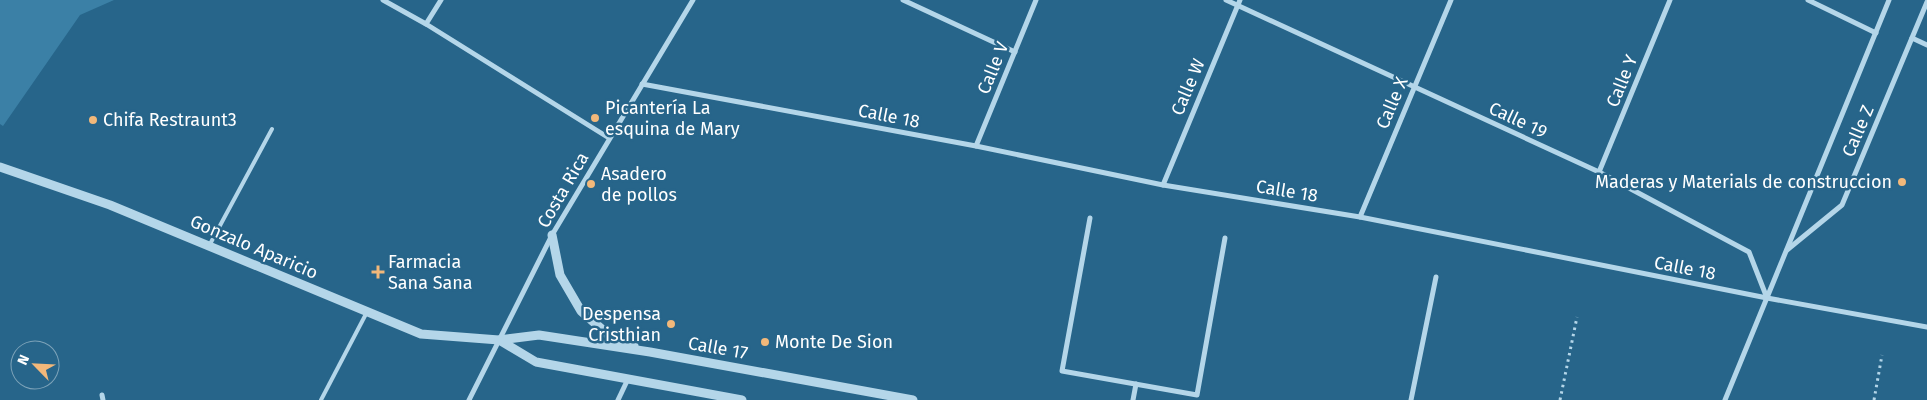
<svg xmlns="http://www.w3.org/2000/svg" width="1927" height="400" font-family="'Fira Sans',sans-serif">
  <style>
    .green { fill: #3b80a6 }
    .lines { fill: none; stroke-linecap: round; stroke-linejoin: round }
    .path { stroke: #b4d6e9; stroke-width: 3; stroke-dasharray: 2.5 4; stroke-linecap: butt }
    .service { stroke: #b4d6e9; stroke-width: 4 }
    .minor { stroke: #b4d6e9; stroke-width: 5 }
    .tertiary { stroke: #b4d6e9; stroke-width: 9 }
    .poi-dot { fill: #f2b87a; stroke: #27658a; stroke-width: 2 }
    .labels { text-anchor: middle; stroke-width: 5; stroke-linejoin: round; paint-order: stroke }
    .street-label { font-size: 18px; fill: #fff; stroke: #27658a }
    .poi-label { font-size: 18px; fill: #fff; stroke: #27658a; text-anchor: start }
  </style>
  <rect width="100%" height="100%" fill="#27658a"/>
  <path class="green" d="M0 0H114L80 15 3 126 0 124Z"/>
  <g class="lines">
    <g class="path">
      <path d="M1560 400 1577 317"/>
      <path d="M1874 400 1882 355"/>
    </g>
    <g class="service">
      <path d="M209 246 272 129"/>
      <path d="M321 400 367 312"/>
    </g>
    <g class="minor">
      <path d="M383 0 426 24 609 138"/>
      <path d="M903 0 1015 52"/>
      <path d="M1226 0 1599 172 1749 252 1767 298"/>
      <path d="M1808 0 1876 33"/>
      <path d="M426 24 441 0"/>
      <path d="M1912 38 1927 45"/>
      <path d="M642 84 976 146 1163 185 1360 217 1767 298 1927 327"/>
      <path d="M976 146 1036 0"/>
      <path d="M1599 172 1670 0"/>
      <path d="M1163 185 1240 0"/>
      <path d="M1360 217 1451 0"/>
      <path d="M1090 218 1062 371 1197 395 1225 238"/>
      <path d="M1787 250 1842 205 1927 2"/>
      <path d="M102 395 103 400"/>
      <path d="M469 400 552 235 693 0"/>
      <path d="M618 400 628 379"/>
      <path d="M1133 400 1136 384"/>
      <path d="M1411 400 1436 277"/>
      <path d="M1725 400 1889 0"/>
    </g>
    <g class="tertiary">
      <path d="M0 167 110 205 421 334 499 340 539 335 650 352 913 400"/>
      <path d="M552 235 560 275 581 311 612 338 634 346"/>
      <path d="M499 340 536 362 742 400"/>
    </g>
  </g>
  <g class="poi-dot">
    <circle cx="595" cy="118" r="5"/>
    <circle cx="93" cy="120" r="5"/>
    <circle cx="1902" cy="182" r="5"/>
    <circle cx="591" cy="184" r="5"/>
    <path d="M375.5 264.5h5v5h5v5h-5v5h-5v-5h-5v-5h5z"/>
    <circle cx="671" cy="324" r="5"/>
    <circle cx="765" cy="342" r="5"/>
  </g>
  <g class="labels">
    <g class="street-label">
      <text transform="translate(993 68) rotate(-68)" y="6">Calle V</text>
      <text transform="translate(1622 81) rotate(-68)" y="6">Calle Y</text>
      <text transform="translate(1188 87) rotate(-67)" y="6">Calle W</text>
      <text transform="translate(1392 103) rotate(-67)" y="6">Calle X</text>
      <text transform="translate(889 116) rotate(11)" y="6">Calle 18</text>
      <text transform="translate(1518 120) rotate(25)" y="6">Calle 19</text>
      <text transform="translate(1858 131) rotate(-67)" y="6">Calle Z</text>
      <text transform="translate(563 190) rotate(-60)" y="6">Costa Rica</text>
      <text transform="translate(1287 191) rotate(9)" y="6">Calle 18</text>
      <text transform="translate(254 247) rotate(23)" y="6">Gonzalo Aparicio</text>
      <text transform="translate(1685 268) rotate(11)" y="6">Calle 18</text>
      <text transform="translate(718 348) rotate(10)" y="6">Calle 17</text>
    </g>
    <g class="poi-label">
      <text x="605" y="114">Picantería La<tspan x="605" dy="21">esquina de Mary</tspan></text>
      <text x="103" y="126">Chifa Restraunt3</text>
      <text x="601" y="180">Asadero<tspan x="601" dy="21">de pollos</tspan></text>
      <text x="1892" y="188" text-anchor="end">Maderas y Materials de construccion</text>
      <text x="388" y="268">Farmacia<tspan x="388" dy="21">Sana Sana</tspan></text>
      <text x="661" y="320" text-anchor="end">Despensa<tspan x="661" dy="21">Cristhian</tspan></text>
      <text x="775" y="348">Monte De Sion</text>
    </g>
  </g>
  <g transform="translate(35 365) rotate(294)"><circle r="24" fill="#27658a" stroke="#7da3b9"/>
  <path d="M0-4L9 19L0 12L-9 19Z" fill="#f2b87a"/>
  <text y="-8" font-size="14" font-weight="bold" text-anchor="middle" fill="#ffffff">N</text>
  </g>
</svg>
